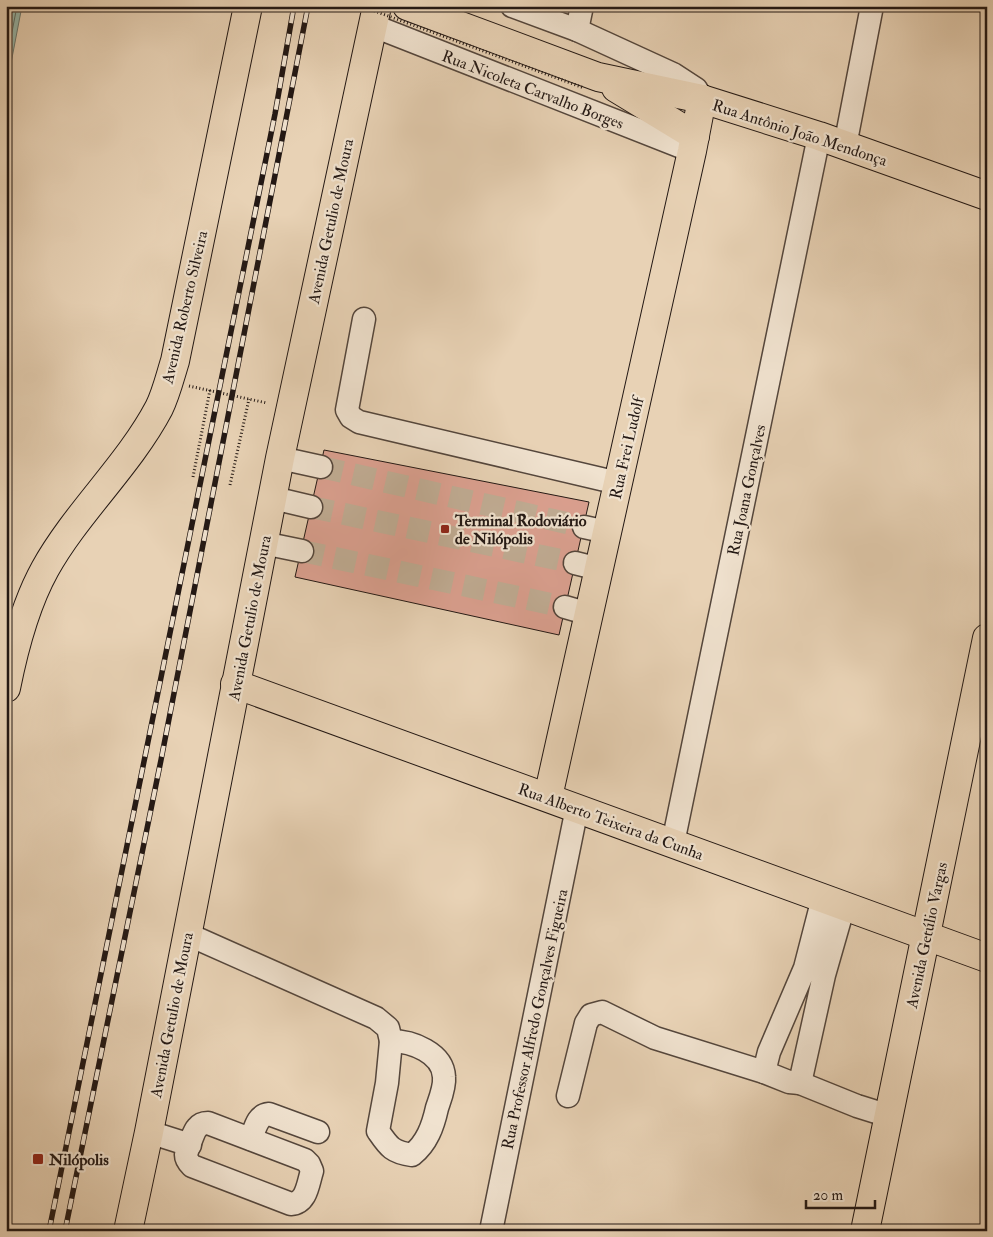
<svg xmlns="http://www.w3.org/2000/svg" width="993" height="1237" font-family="'IM FELL Double Pica',serif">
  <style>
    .water { fill: #97b8ab; stroke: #69786f }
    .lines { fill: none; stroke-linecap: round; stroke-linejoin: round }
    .shore { stroke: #5d6860; stroke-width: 1 }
    .building { fill: #dca191; stroke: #231814 }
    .minor-tunnel { stroke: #c1ad95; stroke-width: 22; stroke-dasharray: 22 11; stroke-linecap: butt }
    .minor-casing { stroke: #54463c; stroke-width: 25 }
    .major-casing { stroke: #231814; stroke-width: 30 }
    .path { stroke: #231814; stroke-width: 3; stroke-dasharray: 1 2.5; stroke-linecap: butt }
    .minor { stroke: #f0e2cf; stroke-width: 22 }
    .major { stroke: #e8d2b5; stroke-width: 28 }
    .rail-casing { stroke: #231814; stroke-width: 5.5 }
    .rail { stroke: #f0e2cf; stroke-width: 4; stroke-dasharray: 11; stroke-linecap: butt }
    .path-bridge { stroke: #231814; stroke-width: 3; stroke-dasharray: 1 2.5; stroke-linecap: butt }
    .poi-dot { fill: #8f2418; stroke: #f0e2cf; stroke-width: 2 }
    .labels { text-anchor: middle; stroke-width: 4.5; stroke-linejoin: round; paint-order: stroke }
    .street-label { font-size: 16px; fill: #231814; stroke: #f0e2cf }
    .poi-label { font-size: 16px; font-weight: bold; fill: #231814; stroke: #f0e2cf; text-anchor: start }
  </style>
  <rect width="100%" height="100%" fill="#e8d2b5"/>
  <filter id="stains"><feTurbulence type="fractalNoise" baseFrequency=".004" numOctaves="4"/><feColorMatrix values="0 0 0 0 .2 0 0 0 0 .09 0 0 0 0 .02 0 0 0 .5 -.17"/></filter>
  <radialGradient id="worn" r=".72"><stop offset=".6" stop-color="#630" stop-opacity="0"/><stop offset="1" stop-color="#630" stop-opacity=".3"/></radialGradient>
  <path class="water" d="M6 6H22L6 89Z"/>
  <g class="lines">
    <path class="shore" d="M6 63 17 6"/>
  </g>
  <path class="building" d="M324 450 589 502 559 635 295 577Z"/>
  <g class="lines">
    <g class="minor-tunnel">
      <path d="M321 467 584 527"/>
      <path d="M311 507 575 563"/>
      <path d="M302 551 565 607"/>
    </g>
    <g class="minor-casing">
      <g id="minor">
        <path d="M512 6 577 30 673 74 696 89 702 99"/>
        <path d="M374 26 692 151"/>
        <path d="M577 30 582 6"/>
        <path d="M845 146 872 6"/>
        <path d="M364 319 347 410 351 417 359 422 618 483"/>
        <path d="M280 458 321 467"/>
        <path d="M273 498 311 507"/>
        <path d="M584 527 607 532"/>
        <path d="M263 543 302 551"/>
        <path d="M575 563 599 569"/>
        <path d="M565 607 589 614"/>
        <path d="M673 843 819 136"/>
        <path d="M823 898 805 968 769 1052 764 1072 789 1082 800 1083 824 975 844 905"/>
        <path d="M187 934 376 1018 388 1028 391 1041"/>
        <path d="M391 1041C412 1041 443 1053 444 1077 445 1087 440 1099 437 1108 433 1126 427 1143 412 1155 392 1152 389 1147 378 1131L387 1083Z"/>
        <path d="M800 1083 857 1106 889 1116"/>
        <path d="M568 1096 586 1023 591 1015 602 1012 655 1038 764 1072"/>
        <path d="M208 1123 305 1160 309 1164 312 1171C308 1183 307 1203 291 1204L192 1166C189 1163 186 1159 186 1155 187 1150 194 1131 197 1128 200 1124 204 1123 208 1123Z"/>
        <path d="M149 1132 190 1145"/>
        <path d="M251 1139C255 1129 257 1115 269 1114L318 1132"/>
        <path d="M491 1231 577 808"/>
      </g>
    </g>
    <g class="major-casing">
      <g id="major">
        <path d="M407 6 598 77 702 99 819 136 987 196"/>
        <path d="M616 88 695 136"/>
        <path d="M235 684 987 958"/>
        <path d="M6 688C14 648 25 605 45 569 76 513 129 465 159 408 166 394 170 377 175 361L248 6"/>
        <path d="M548 797 692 151 702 99"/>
        <path d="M128 1231 149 1132 280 458 377 6"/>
        <path d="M865 1231 987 638"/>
      </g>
    </g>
    <g class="path">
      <path d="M193 477 210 390"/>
      <path d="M230 485 249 399"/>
    </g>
    <use href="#minor" class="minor"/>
    <use href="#major" class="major"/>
    <g class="rail-casing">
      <g id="rail">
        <path d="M49 1231 275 114 294 6"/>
        <path d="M65 1231 161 760 308 6"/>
      </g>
    </g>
    <use href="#rail" class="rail"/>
    <g class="path-bridge">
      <path d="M361 6 584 88"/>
      <path d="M189 386 267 403"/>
    </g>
  </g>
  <g class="poi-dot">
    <rect x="440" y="524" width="10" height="10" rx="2.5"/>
    <rect x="32" y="1153" width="12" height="12" rx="2.5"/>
  </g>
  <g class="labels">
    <g class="street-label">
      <text transform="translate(533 89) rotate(21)" y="6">Rua Nicoleta Carvalho Borges</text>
      <text transform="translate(800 132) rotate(18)" y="6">Rua Antônio João Mendonça</text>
      <text transform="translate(330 221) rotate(-78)" y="6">Avenida Getulio de Moura</text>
      <text transform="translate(184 307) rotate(-77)" y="6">Avenida Roberto Silveira</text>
      <text transform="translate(626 448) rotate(-77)" y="6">Rua Frei Ludolf</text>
      <text transform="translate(746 490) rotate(-78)" y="6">Rua Joana Gonçalves</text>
      <text transform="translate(249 618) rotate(-79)" y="6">Avenida Getulio de Moura</text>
      <text transform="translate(611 821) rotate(20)" y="6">Rua Alberto Teixeira da Cunha</text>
      <text transform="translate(926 935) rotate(-78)" y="6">Avenida Getúlio Vargas</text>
      <text transform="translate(171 1015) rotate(-79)" y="6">Avenida Getulio de Moura</text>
      <text transform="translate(534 1019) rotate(-78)" y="6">Rua Professor Alfredo Gonçalves Figueira</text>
    </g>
    <g class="poi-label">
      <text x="455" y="526">Terminal Rodoviário<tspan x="455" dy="18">de Nilópolis</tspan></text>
      <text x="49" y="1165">Nilópolis</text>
    </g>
  </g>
  <rect width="993" height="1237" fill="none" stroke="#e8d2b5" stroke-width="25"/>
  <rect x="8" y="8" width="978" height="1222" fill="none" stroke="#231814" stroke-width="2.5"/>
  <rect x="12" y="12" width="968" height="1212" fill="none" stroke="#231814"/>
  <path d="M806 1200v8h69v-8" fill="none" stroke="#231814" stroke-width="2.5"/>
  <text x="813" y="1200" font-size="15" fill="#231814" stroke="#f0e2cf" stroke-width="4" paint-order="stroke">20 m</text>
  <rect width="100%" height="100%" filter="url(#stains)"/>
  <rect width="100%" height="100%" fill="url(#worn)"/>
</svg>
